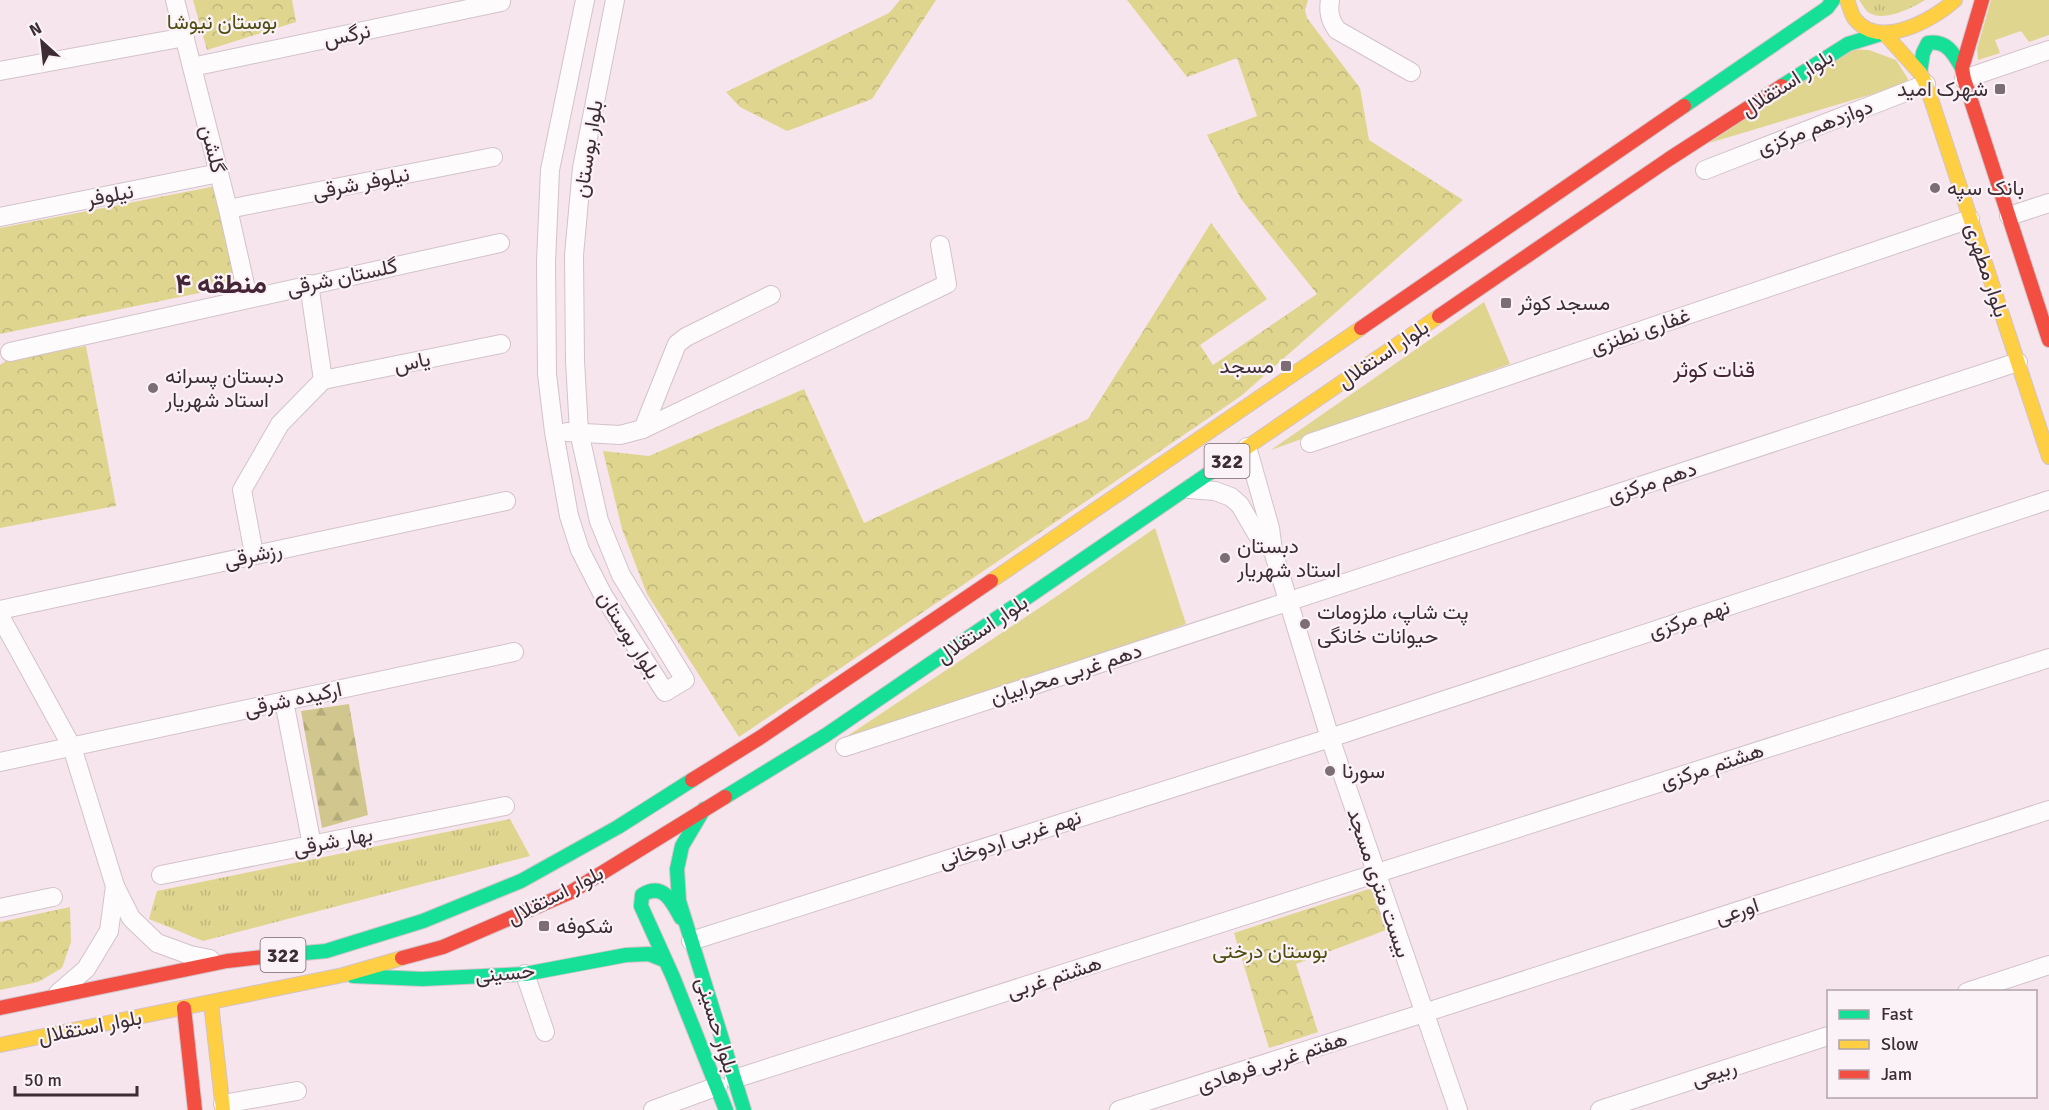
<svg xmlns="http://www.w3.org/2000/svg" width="2049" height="1110" font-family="Signika,Vazirmatn,sans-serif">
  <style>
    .grass { fill: url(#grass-tufts) }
    .forest { fill: url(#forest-firs) }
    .park { fill: url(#park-crowns) }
    .garden { fill: #dfd58f }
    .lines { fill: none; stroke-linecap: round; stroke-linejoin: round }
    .street-casing { stroke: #d2c3ca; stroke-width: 20 }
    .fast-casing { stroke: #d2c3ca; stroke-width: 16 }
    .slow-casing { stroke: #d2c3ca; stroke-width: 16 }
    .jam-casing { stroke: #d2c3ca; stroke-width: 16 }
    .street { stroke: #fefbfc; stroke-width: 18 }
    .fast { stroke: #16e098; stroke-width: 14 }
    .slow { stroke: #ffcf43; stroke-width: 14 }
    .jam { stroke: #f24e42; stroke-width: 14 }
    .poi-dot { fill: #7d6d75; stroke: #faf2f6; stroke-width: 2 }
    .labels { text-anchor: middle; stroke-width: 4.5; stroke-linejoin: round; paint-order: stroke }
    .shield { fill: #faf2f6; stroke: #75686e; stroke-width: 1.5 }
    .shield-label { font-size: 20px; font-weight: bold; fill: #3c2d34 }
    .park-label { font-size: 21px; fill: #4e4c10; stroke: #faf2f6 }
    .street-label { font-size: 21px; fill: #3c2d34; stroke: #faf2f6 }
    .poi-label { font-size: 21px; fill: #3c2d34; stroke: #faf2f6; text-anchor: start }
    .neighbourhood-label { font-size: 22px; fill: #452636; stroke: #faf2f6 }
    .district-label { font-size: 27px; font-weight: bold; fill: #452636; stroke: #faf2f6 }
  </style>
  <defs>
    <pattern id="grass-tufts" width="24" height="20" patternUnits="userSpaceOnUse" patternTransform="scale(1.5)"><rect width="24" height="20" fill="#dfd58f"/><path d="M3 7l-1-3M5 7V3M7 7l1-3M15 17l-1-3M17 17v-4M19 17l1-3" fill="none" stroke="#c0b77c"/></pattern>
    <pattern id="forest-firs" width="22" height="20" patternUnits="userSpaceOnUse" patternTransform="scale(1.5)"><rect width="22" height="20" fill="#d1c78e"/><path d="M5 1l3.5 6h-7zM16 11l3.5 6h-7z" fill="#b4ab7b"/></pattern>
    <pattern id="park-crowns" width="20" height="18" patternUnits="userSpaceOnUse" patternTransform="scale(1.5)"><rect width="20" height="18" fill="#dfd58f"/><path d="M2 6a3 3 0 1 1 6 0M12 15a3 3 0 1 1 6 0" fill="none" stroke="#c0b77c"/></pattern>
  </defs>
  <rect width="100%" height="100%" fill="#f6e5ed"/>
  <g class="grass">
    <path d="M1859 0H1925C1912 8 1883 23 1868 12 1865 10 1862 4 1859 0Z"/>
    <path d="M510 819 530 856 203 941 149 919 157 891Z"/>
  </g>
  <path class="forest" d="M349 704 368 815 322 828 301 711Z"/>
  <g class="park">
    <path d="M193 0H292L296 22 207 50Z"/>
    <path d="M900 0H936L872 99 787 131 740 107 726 92 889 13Z"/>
    <path d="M1127 0H1308L1305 10 1307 18 1360 88 1369 140 1463 200 1241 396 739 737 647 594 622 529 603 451 649 456 804 389 864 523 1088 419 1211 223 1267 299 1200 345 1213 365 1317 294 1241 199 1207 135 1257 116 1237 58 1187 77Z"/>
    <path d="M216 186 238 285 0 334V228Z"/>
    <path d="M86 346 116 506 0 528V365L7 360Z"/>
    <path d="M1372 888 1386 930 1296 964 1318 1032 1269 1048 1234 933Z"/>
    <path d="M70 907 71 942 62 968 38 982 0 990V922Z"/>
  </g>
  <g class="garden">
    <path d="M1991 0H2049V35L2029 42 2021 31 1995 40 2000 53 1978 60 1977 49Z"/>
    <path d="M1849 49 1869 50 1896 60 1908 79 1903 85 1709 143Z"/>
    <path d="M1484 302 1510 364 1271 450Z"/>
    <path d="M1155 528 1186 624 1083 661 843 739 1060 594Z"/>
  </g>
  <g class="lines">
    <g class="street-casing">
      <g id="street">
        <path d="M175 0 228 209 248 298"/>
        <path d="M585 0 550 170 546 262 547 374 554 432 569 516 580 550 603 595 665 692 685 680 621 575 599 521 579 432 575 361 574 255 582 168 615 0"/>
        <path d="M1330 0C1328 12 1330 20 1337 30L1411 72"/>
        <path d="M192 67 501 2"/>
        <path d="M0 71 185 37"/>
        <path d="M1964 79 2049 50"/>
        <path d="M1705 170 1926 84"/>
        <path d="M228 209 493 157"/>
        <path d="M2009 216 2049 203"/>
        <path d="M0 217 219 173"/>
        <path d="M10 352 500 243"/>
        <path d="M323 380 501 344"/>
        <path d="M643 429 677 344 686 337 771 295"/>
        <path d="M567 432 620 435 643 429 947 284 940 245"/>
        <path d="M1310 443 1970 219"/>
        <path d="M1247 447 1270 528 1273 551 1330 738 1458 1110"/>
        <path d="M1189 489 1215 491 1231 497 1240 505 1258 536 1273 551"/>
        <path d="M254 554 242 490 280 424 323 380 309 284"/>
        <path d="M0 610 506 501"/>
        <path d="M0 616 72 747 115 886 131 918 157 943 190 955 210 959"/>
        <path d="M284 701 312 845"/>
        <path d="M845 747 2018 362"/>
        <path d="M0 762 514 652"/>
        <path d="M161 875 505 806"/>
        <path d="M0 908 53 897"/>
        <path d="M691 941 1330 738 2049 500"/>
        <path d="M525 974 545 1032"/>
        <path d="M1967 992 2049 965"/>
        <path d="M58 993 86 969 109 931 115 886"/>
        <path d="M734 1079 2049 658"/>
        <path d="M223 1104 297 1091"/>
        <path d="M653 1110 718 1086"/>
        <path d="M1119 1110 1424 1013 2049 810"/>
        <path d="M1600 1110 1828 1036"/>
      </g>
    </g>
    <g class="fast-casing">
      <g id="fast">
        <path d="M1920 73 1923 53 1928 43C1947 40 1954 54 1962 68"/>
        <path d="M1782 86 1848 44 1884 33"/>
        <path d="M1684 106 1827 8 1833 0"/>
        <path d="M725 797 826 735 1221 465"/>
        <path d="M704 809 682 846 677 869 679 901 744 1110"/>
        <path d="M681 918C672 901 663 882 642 895L641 906 673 977 726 1110"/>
        <path d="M272 956 326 951 423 921 521 881 618 827 692 780"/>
        <path d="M353 976 422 979 525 974 626 955 649 954 664 960"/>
      </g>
    </g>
    <g class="slow-casing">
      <g id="slow">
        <path d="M1847 0C1849 5 1851 13 1854 18 1878 51 1933 20 1955 0"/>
        <path d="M1884 33 1920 73 1926 84 2049 457"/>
        <path d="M1221 465 1439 316"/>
        <path d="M991 581 1361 328"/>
        <path d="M211 1003 223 1110"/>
        <path d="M0 1045 343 975 402 958"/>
      </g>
    </g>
    <g class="jam-casing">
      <g id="jam">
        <path d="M1982 0 1962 68 1964 79 2049 340"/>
        <path d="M1439 316 1669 159 1782 86"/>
        <path d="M1361 328 1684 106"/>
        <path d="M692 780 761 737 991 581"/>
        <path d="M402 958 443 947 571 892 725 797"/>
        <path d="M0 1008 227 961 272 956"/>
        <path d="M184 1008 195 1110"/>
      </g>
    </g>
    <use href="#street" class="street"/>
    <use href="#fast" class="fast"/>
    <use href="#slow" class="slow"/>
    <use href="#jam" class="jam"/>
  </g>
  <g class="poi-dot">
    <rect x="1994" y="83" width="12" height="12" rx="3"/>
    <circle cx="1935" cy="188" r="6"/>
    <rect x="1500" y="297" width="12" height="12" rx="3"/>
    <rect x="1280" y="360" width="12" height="12" rx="3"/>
    <circle cx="153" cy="388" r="6"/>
    <circle cx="1225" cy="558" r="6"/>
    <circle cx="1305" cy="624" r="6"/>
    <circle cx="1330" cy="771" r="6"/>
    <rect x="538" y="920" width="12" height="12" rx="3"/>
  </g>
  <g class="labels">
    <g class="shield">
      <rect x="1204.5" y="444" width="45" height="34" rx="4.5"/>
      <rect x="260.5" y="938" width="45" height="34" rx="4.5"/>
    </g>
    <g class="shield-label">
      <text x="1227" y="468">322</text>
      <text x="283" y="962">322</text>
    </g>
    <g class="park-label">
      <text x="222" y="29">بوستان نیوشا</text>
      <text x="1270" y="958">بوستان درختی</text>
    </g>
    <g class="street-label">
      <text transform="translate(347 35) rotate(-12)" y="7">نرگس</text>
      <text transform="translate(1787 83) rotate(-33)" y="7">بلوار استقلال</text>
      <text transform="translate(1815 127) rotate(-21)" y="7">دوازدهم مرکزی</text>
      <text transform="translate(213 149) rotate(76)" y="7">گلشن</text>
      <text transform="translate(588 149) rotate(-81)" y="7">بلوار بوستان</text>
      <text transform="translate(361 183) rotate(-11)" y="7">نیلوفر شرقی</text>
      <text transform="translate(110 195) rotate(-11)" y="7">نیلوفر</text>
      <text transform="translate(1987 270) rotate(72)" y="7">بلوار مطهری</text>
      <text transform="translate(342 277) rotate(-12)" y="7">گلستان شرقی</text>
      <text transform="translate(1640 331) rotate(-19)" y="7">غفاری نطنزی</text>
      <text transform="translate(1383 354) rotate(-34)" y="7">بلوار استقلال</text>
      <text transform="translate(412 362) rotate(-12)" y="7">یاس</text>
      <text transform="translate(1652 482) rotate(-18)" y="7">دهم مرکزی</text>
      <text transform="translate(253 555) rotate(-12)" y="7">رزشرقی</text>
      <text transform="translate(1689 619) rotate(-18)" y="7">نهم مرکزی</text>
      <text transform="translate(982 629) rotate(-34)" y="7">بلوار استقلال</text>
      <text transform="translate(629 635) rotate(58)" y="7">بلوار بوستان</text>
      <text transform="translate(1066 674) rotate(-18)" y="7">دهم غربی محرابیان</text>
      <text transform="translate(293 699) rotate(-12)" y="7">ارکیده شرقی</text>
      <text transform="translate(1712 766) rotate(-18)" y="7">هشتم مرکزی</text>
      <text transform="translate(1010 839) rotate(-18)" y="7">نهم غربی اردوخانی</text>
      <text transform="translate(333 841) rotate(-11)" y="7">بهار شرقی</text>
      <text transform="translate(1379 883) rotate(71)" y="7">بیست متری مسجد</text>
      <text transform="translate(555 895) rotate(-27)" y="7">بلوار استقلال</text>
      <text transform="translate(1737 911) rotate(-18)" y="7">اورعی</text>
      <text transform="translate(505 973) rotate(-5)" y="7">حسینی</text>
      <text transform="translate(1054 977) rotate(-18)" y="7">هشتم غربی</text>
      <text transform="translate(717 1025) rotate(73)" y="7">بلوار حسینی</text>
      <text transform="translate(90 1027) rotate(-11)" y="7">بلوار استقلال</text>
      <text transform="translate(1272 1062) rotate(-18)" y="7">هفتم غربی فرهادی</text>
      <text transform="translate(1714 1073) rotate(-18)" y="7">ربیعی</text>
    </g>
    <g class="poi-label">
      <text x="1988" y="96" text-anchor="end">شهرک امید</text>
      <text x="1947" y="195">بانک سپه</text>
      <text x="1518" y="310">مسجد کوثر</text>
      <text x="1274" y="373" text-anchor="end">مسجد</text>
      <text x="165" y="383">دبستان پسرانه<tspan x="165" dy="24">استاد شهريار</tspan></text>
      <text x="1237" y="553">دبستان<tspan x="1237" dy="24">استاد شهریار</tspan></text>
      <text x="1317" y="619">پت شاپ، ملزومات<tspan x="1317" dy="24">حیوانات خانگی</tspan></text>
      <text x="1342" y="778">سورنا</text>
      <text x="556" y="933">شکوفه</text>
    </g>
    <g class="neighbourhood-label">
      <text x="1714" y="377">قنات کوثر</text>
    </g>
    <g class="district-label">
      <text x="221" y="293">منطقه ۴</text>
    </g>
  </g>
  <rect x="1827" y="990" width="210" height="108" fill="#faf2f6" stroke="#aea3a8" stroke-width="1.5"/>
  <rect x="1839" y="1010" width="30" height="9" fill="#16e098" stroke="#aea3a8" stroke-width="1.5"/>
  <text x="1881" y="1020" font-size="18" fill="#3c2d34">Fast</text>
  <rect x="1839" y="1040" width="30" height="9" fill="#ffcf43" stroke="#aea3a8" stroke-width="1.5"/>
  <text x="1881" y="1050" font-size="18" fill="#3c2d34">Slow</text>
  <rect x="1839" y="1070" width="30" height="9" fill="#f24e42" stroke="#aea3a8" stroke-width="1.5"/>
  <text x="1881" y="1080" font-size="18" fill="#3c2d34">Jam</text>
  <g transform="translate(42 42) rotate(333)" stroke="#faf2f6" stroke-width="4.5" paint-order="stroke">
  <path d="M0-4.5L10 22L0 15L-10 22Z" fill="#3c2d34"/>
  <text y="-9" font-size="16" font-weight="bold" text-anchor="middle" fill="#3c2d34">N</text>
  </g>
  <path d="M15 1086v9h122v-9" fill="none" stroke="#3c2d34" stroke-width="3"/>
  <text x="24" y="1086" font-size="18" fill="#3c2d34" stroke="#faf2f6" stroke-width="4.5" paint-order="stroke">50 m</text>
</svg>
